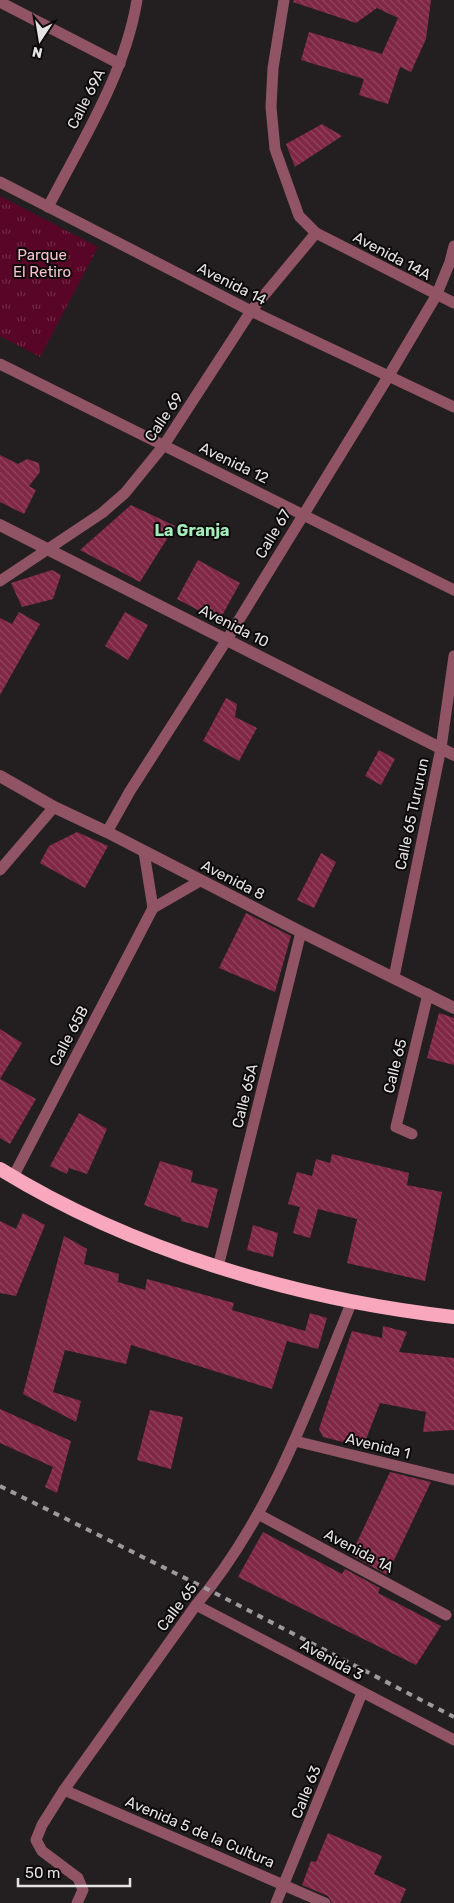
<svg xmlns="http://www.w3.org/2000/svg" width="454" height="1903" font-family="Rubik,sans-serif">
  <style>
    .park { fill: url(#park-tufts) }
    .building { fill: url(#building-back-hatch) }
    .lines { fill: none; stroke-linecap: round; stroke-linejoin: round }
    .minor { stroke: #915464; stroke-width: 11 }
    .tertiary { stroke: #915464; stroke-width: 12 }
    .trunk { stroke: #f9a7bc; stroke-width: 14 }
    .rail { stroke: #9e9a9b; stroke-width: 4; stroke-dasharray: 6 6; stroke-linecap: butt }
    .labels { text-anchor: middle; stroke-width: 4; stroke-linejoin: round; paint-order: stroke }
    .street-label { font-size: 15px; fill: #e6e3e4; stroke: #0b090a }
    .park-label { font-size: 15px; fill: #f6c2ce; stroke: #0b090a }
    .neighbourhood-label { font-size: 16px; font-weight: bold; fill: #a4ecb9; stroke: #0b090a }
  </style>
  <defs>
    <pattern id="park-tufts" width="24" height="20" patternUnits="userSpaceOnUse" patternTransform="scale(1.25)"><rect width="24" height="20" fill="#590528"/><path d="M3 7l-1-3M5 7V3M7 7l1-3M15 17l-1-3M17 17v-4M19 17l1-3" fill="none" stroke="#712947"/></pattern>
    <pattern id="building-back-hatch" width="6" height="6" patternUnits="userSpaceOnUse" patternTransform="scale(1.25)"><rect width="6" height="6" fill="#7f2745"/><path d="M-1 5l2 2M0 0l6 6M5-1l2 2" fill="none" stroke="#914660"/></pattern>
  </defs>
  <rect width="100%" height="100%" fill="#231f20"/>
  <path class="park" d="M0 196 98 247 40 357 0 336Z"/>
  <g class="building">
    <path d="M294 0H431L426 39 411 72 400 67 388 104 359 95 364 79 301 60 309 32 382 54 398 18 377 8 356 23 293 2Z"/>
    <path d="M322 124 342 136 295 167 286 144Z"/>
    <path d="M0 455 18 464 27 459 39 463 40 472 29 486 36 490 24 514 0 502Z"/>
    <path d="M131 505 175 526 140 582 80 550Z"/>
    <path d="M198 560 240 583 219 621 177 599Z"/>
    <path d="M52 570 61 575 53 599 22 607 11 583Z"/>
    <path d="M19 612 40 624 0 695V618L12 624Z"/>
    <path d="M125 612 148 625 128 660 105 646Z"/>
    <path d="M226 698 237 704 235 717 257 728 239 761 203 741Z"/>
    <path d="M379 750 395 759 381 785 365 776Z"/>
    <path d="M77 832 108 846 85 888 40 863 49 846Z"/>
    <path d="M321 853 336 862 314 908 297 900Z"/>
    <path d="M246 913 291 936 275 992 219 968Z"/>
    <path d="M439 1013 454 1018V1065L427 1058Z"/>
    <path d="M0 1029 22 1043 0 1079Z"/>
    <path d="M0 1079 36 1099 10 1144 0 1138Z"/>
    <path d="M79 1113 107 1129 87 1174 69 1168 67 1174 50 1166Z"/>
    <path d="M332 1154 409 1173 407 1185 442 1192 425 1281 347 1263 357 1219 318 1209 310 1238 293 1233 300 1207 288 1204 297 1172 312 1176 316 1159 330 1163Z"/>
    <path d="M160 1161 193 1171 191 1182 218 1189 208 1228 181 1221V1218L144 1205Z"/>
    <path d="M23 1213 45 1225 16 1296 0 1293V1221L16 1229Z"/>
    <path d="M253 1225 278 1233 273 1257 247 1250Z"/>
    <path d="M64 1236 87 1249 84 1264 119 1274 118 1282 145 1290 147 1279 234 1303 232 1310 305 1331 310 1313 327 1318 318 1349 287 1341 272 1389 131 1345 126 1364 65 1350 53 1392 81 1401 76 1422 23 1394Z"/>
    <path d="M383 1326 407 1332 399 1352 454 1358V1430L423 1432 426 1412 380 1403 363 1447 323 1437 319 1429 352 1331 382 1338Z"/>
    <path d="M0 1409 71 1441 57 1493 45 1487 53 1467 0 1443Z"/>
    <path d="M150 1410 183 1417 171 1469 137 1460Z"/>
    <path d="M390 1472 431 1482 387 1575 351 1555Z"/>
    <path d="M263 1532 342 1574 345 1569 380 1588 378 1593 441 1626 416 1665 238 1577Z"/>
    <path d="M328 1833 382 1856 374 1874 406 1889 400 1903H332L328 1896 302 1885 311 1861 316 1862Z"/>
  </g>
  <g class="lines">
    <g class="minor">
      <path d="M284 0 273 68 271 107 275 149 299 216 316 233 454 303"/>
      <path d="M0 2 120 64"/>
      <path d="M0 182 251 311 454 407"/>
      <path d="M48 207C82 141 125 74 137 0"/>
      <path d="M0 364 454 590"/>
      <path d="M0 581 102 513 125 493 164 445 251 311 316 233"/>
      <path d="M107 832 130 791 226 641 388 377 436 296 450 262 454 246"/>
      <path d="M144 852 153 908"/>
      <path d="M0 870 54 807"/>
      <path d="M153 908 200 881"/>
      <path d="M394 977 441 748 454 656"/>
      <path d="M412 1134 396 1127 428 994"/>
      <path d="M13 1177 153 908"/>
      <path d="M218 1267 301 932"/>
      <path d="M295 1441 454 1480"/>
      <path d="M258 1514 446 1615"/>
      <path d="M196 1605 454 1740"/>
      <path d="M64 1790 325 1903"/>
      <path d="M77 1903 83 1890 78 1878 42 1851 36 1840 42 1825 64 1790 196 1605C270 1517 309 1407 352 1301"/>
      <path d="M276 1903 362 1693"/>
    </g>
    <g class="tertiary">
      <path d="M0 525 454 755"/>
      <path d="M0 776 54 807 107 832 301 932 454 1008"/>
    </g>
    <path class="trunk" d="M0 1169C133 1251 300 1300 454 1317"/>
    <path class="rail" d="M0 1486 209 1590 454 1717"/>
  </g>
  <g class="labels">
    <g class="street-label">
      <text transform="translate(86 99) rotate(-63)" y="5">Calle 69A</text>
      <text transform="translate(392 256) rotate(28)" y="5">Avenida 14A</text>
      <text transform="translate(232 284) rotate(27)" y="5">Avenida 14</text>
      <text transform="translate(164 417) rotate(-56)" y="5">Calle 69</text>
      <text transform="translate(234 463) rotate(26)" y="5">Avenida 12</text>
      <text transform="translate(273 534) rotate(-59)" y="5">Calle 67</text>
      <text transform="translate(234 626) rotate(27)" y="5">Avenida 10</text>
      <text transform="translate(412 814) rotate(-78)" y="5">Calle 65 Tururun</text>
      <text transform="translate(233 880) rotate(27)" y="5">Avenida 8</text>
      <text transform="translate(69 1036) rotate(-62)" y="5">Calle 65B</text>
      <text transform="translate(395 1066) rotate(-76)" y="5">Calle 65</text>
      <text transform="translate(245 1096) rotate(-76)" y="5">Calle 65A</text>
      <text transform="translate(378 1446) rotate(14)" y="5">Avenida 1</text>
      <text transform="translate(359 1551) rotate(28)" y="5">Avenida 1A</text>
      <text transform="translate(177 1607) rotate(-53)" y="5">Calle 65</text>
      <text transform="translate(332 1660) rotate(28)" y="5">Avenida 3</text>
      <text transform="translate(306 1792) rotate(-68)" y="5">Calle 63</text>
      <text transform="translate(200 1832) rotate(23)" y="5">Avenida 5 de la Cultura</text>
    </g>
    <g class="park-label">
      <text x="42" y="260">Parque<tspan x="42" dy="17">El Retiro</tspan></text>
    </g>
    <g class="neighbourhood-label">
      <text x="192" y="536">La Granja</text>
    </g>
  </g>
  <g transform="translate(40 40) rotate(192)" stroke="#0b090a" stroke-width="4" paint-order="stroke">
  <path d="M0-4L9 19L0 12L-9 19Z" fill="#e6e3e4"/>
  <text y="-8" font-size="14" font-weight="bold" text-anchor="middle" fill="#e6e3e4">N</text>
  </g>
  <path d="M18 1878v8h112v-8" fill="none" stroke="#e6e3e4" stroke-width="2.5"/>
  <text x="25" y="1878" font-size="15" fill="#e6e3e4" stroke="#0b090a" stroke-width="4" paint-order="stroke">50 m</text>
</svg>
